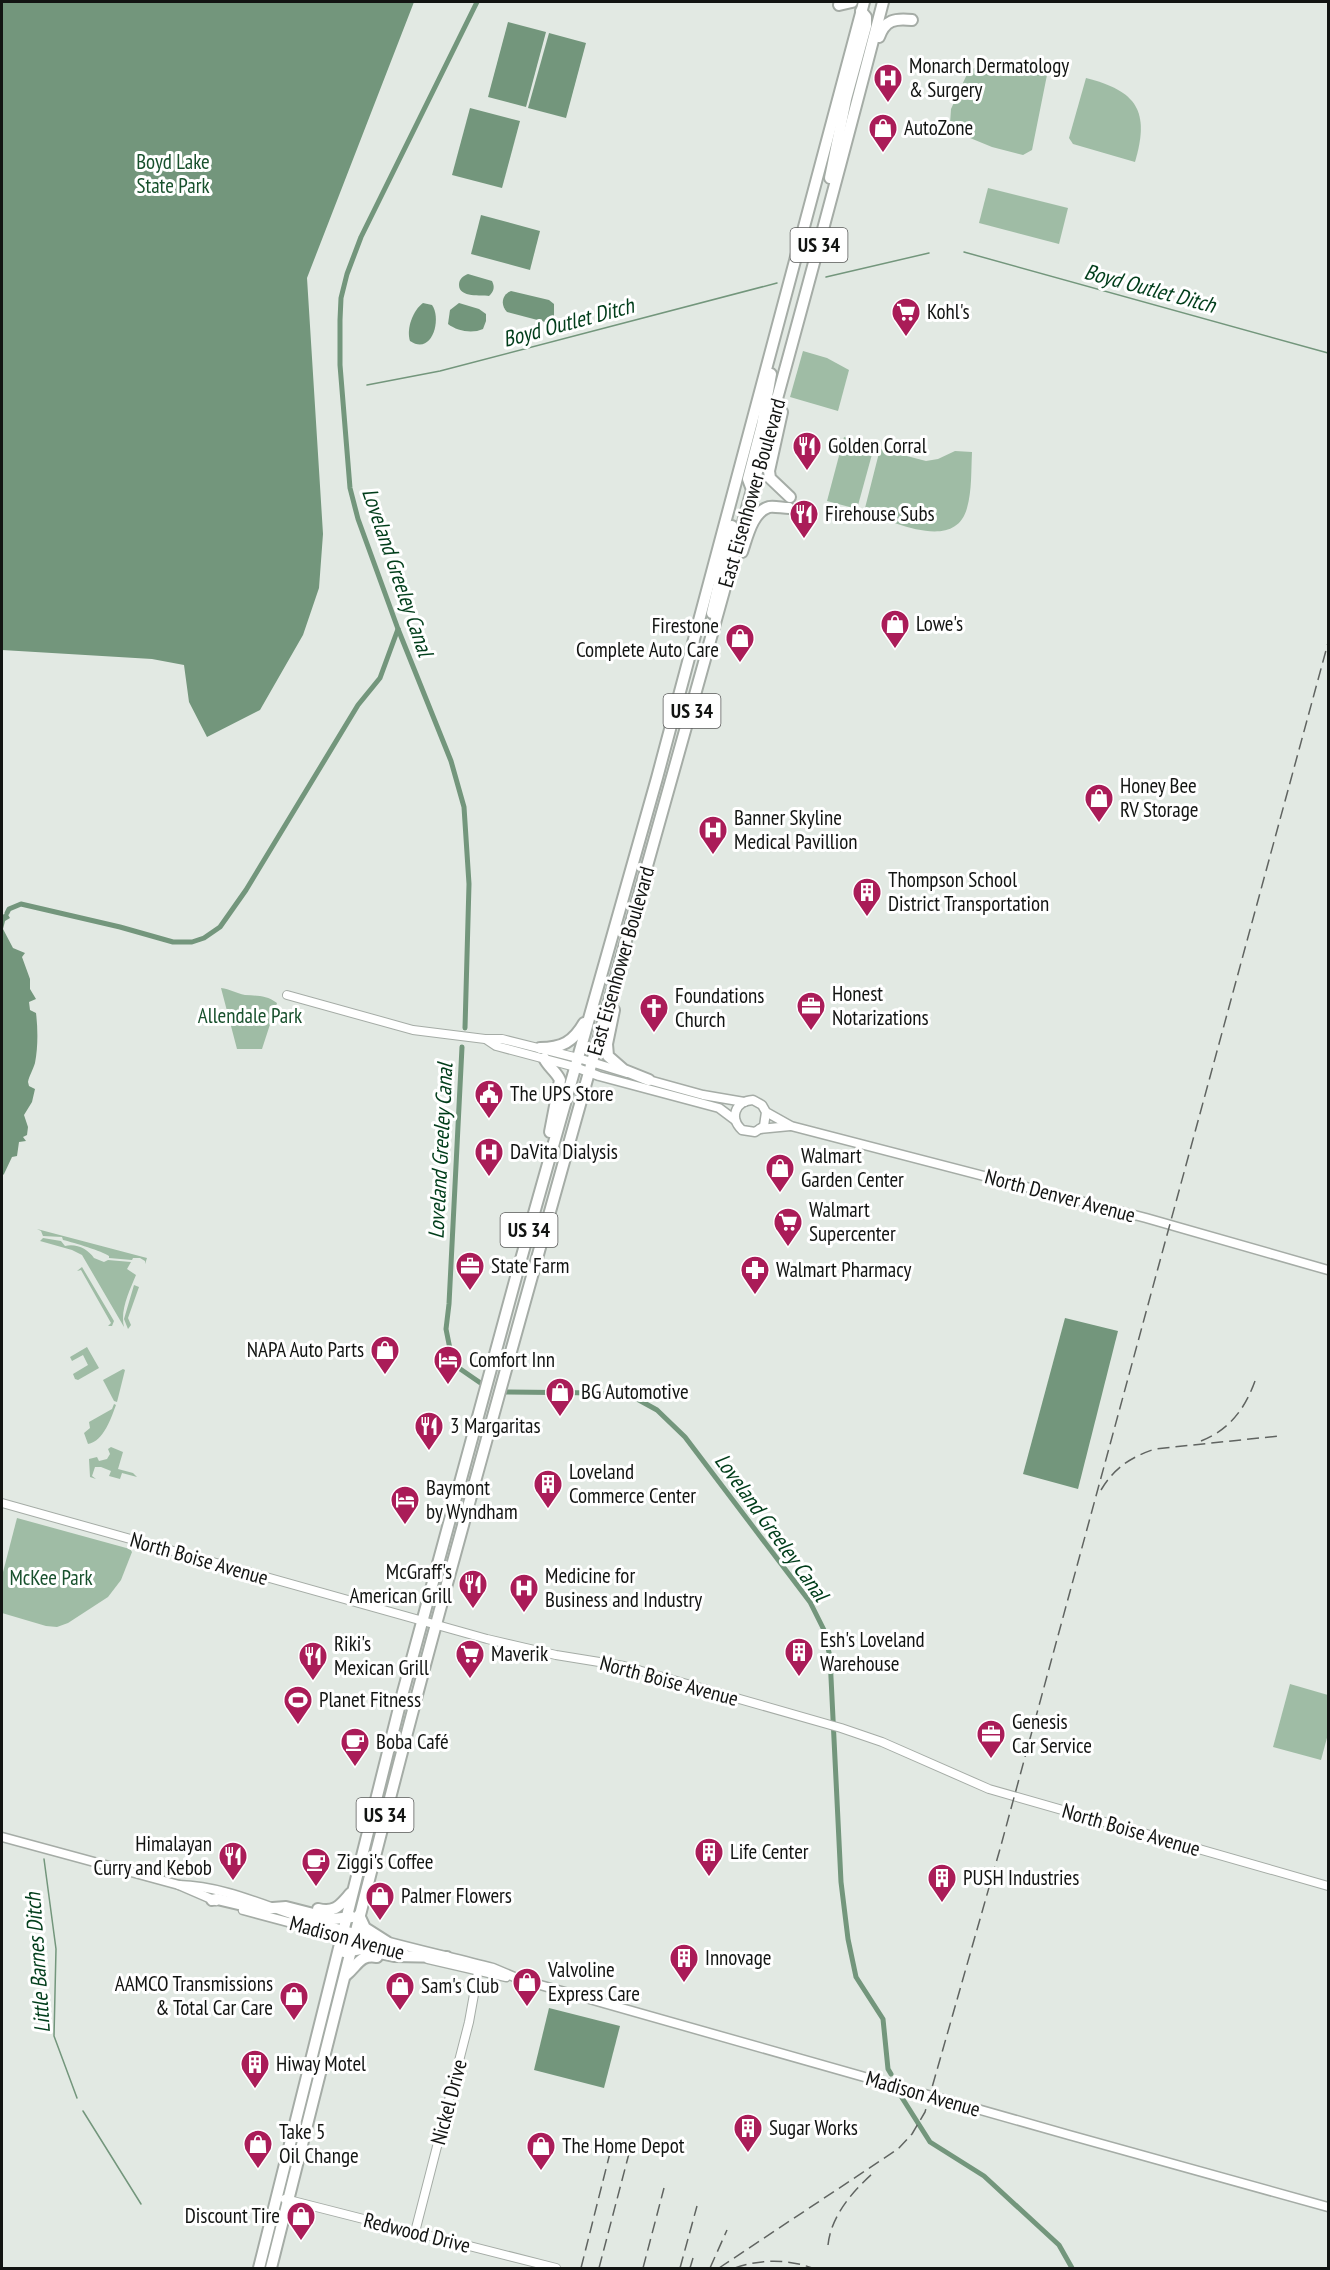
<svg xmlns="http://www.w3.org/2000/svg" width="1330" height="2270" font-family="'PT Sans Narrow',sans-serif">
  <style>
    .green { fill: #9fbca5 }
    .water { fill: #73967c }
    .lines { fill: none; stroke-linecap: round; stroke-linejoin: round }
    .stream { stroke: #73967c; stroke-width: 1.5 }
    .canal { stroke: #73967c; stroke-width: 5 }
    .tertiary-casing { stroke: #a5aca6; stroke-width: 10 }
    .secondary-casing { stroke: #a5aca6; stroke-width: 11 }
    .trunk-casing { stroke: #a5aca6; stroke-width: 14 }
    .tertiary { stroke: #fff; stroke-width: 8 }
    .secondary { stroke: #fff; stroke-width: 8 }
    .trunk { stroke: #fff; stroke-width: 10 }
    .rail { stroke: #606461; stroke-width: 1.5; stroke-dasharray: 12 6; stroke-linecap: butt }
    .labels { text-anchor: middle; stroke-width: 6; stroke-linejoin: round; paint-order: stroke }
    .shield { fill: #fff; stroke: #595a59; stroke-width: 1.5 }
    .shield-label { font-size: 20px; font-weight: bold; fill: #121412 }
    .poi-label { font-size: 21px; fill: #121412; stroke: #fff; text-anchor: start }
    .park-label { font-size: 21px; fill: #18512d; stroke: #fff }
    .street-label { font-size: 21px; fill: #121412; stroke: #fff }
    .water-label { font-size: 22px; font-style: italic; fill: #003d1a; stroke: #fff }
  </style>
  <rect width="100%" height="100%" fill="#e2e9e3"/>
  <g class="green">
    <path d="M985 61C1005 62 1030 62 1047 75L1032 150 1023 155 992 147 953 131 950 124 951 109 968 72Z"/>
    <path d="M1086 78C1137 91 1150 111 1135 162L1073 144 1069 138Z"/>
    <path d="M988 188 1068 208 1059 244 979 223Z"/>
    <path d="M803 351 827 358 849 370 838 411 790 397Z"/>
    <path d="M844 437 874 447 857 509 827 501Z"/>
    <path d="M880 449 926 461 938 459 955 451 972 452C971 471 972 490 967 508 955 553 892 521 864 512Z"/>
    <path d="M221 988C230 989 236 993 245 995 258 996 266 995 277 1003L262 1049H237Z"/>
    <path d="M37 1229 147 1258 145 1264V1261L140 1258H133L132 1260 109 1258V1256C102 1251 75 1243 63 1240L62 1237 43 1236 41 1231Z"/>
    <path d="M43 1238 61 1241 65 1246C76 1243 88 1249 94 1258L104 1262 108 1260 131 1262 127 1269 136 1275C129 1292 120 1310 124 1327L82 1255 72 1250 40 1241Z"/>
    <path d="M82 1267 114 1321 112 1326H108L111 1323 81 1270 77 1271Z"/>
    <path d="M134 1285 139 1287 128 1318 131 1325 128 1329 124 1319Z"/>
    <path d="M87 1347 99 1368 78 1380 75 1379 73 1374 88 1365 83 1355 72 1361 70 1357Z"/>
    <path d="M123 1369 125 1370 117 1402 114 1401 103 1380Z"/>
    <path d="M114 1404 116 1405C111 1418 104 1441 88 1444L84 1433 90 1428 89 1422 112 1409Z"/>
    <path d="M111 1447 123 1452 118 1469 133 1473 137 1477 122 1473 120 1479 109 1476 111 1471 101 1467H95L92 1476 96 1479 90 1477 89 1459 97 1457 99 1461 107 1459 110 1454 108 1449Z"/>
    <path d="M17 1518 130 1549 132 1552 121 1580 108 1597 68 1623 57 1627 46 1626 2 1613V1576Z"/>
    <path d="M1290 1684 1328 1695V1734L1321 1760 1273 1747Z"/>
  </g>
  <g class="water">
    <path d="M2 2H414L307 278 323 534 319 588 303 635 260 710 207 737 189 702 184 665 152 659 2 650Z"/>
    <path d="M508 22 546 32 526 107 488 97Z"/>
    <path d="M549 33 586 43 566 118 528 108Z"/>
    <path d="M470 108 520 121 502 188 452 175Z"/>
    <path d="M481 215 540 231 530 270 471 254Z"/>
    <path d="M468 274 492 281C495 287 494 291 489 296 482 295 459 298 459 285 459 279 463 276 468 274Z"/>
    <path d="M511 291 549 300 554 304V316L545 322 507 312C500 305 502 294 511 291Z"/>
    <path d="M423 303 432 305C442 319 432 356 410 341 406 329 413 310 423 303Z"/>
    <path d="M459 303 479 309 486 314V321L483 329C472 334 457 331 448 324L450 310Z"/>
    <path d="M7 913 10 918 5 921 3 929 13 948 25 953 22 957 30 979V989L36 999 29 1002 30 1010 36 1013C38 1029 38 1048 35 1063 33 1070 29 1076 28 1082L29 1086 35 1089 32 1102 24 1115 28 1127 27 1135 23 1137 26 1141 19 1142 17 1156 12 1157 4 1174 2 1176V915Z"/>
    <path d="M1065 1318 1118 1331 1078 1489 1023 1474Z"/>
    <path d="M549 2008 620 2026 604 2088 534 2070Z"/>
  </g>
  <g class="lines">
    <g class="stream">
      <path d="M964 252 1328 353"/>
      <path d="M826 277 929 253"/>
      <path d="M367 385 440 371 777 283"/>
      <path d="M44 1859 56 1949 54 2036 77 2098"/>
      <path d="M83 2111 141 2204"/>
    </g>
    <g class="canal">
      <path d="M7 913 9 909 21 904 120 927 173 942H192L204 938 220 927 246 890 358 705 380 678 398 629"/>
      <path d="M465 1028 469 884 464 807 451 761 398 629 358 519 350 488 340 365V320L341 298 347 274 361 237 477 2"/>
      <path d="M462 1047 449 1304 446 1329 453 1364 482 1384"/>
      <path d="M506 1392 601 1393 637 1399 657 1410 685 1437 810 1602 824 1630 830 1657 841 1882 848 1939 856 1977 883 2019 888 2069 891 2074"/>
      <path d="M899 2093 930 2142 984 2176 1059 2245 1072 2268"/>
    </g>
    <g class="tertiary-casing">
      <g id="tertiary">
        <path d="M287 995 413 1030 485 1039H502L578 1058"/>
        <path d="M487 1040 496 1046 575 1067"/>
        <path d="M2 1503 487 1639 556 1655 624 1666 841 1728 882 1742 989 1789 1328 1886"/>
        <path d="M285 2199 556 2268"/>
        <path d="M415 2232 469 2022 478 1972"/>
      </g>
    </g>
    <g class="secondary-casing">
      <g id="secondary">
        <path d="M578 1058 627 1073"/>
        <path d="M575 1067 599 1076 719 1108 735 1120"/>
        <path d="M645 1079 703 1095 744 1102"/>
        <path d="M766 1112 764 1126 755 1132 742 1130C729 1118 735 1101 753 1100L762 1105 766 1112 791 1126 1146 1218 1328 1270"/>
        <path d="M760 1129 790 1126"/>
        <path d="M2 1837 179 1885 216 1901"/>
        <path d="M179 1885C226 1886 271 1909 315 1922 374 1939 434 1953 493 1968L519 1979 1069 2135 1328 2207"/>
        <path d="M243 1910 404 1953"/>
        <path d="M428 1959 506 1977"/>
      </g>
    </g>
    <g class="trunk-casing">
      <g id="trunk">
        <path d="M839 5 852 2"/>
        <path d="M879 37C885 20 895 18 912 20"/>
        <path d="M830 178 846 99 866 26V17L861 11"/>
        <path d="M782 412 769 471 770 478 790 497"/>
        <path d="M751 487 748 479 762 425 771 374"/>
        <path d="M742 552C747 538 752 512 769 507 774 506 783 508 789 508"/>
        <path d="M712 613 732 526"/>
        <path d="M614 1010 607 1044 608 1056 624 1070 649 1080"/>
        <path d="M540 1048C562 1048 573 1042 584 1023"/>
        <path d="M544 1058C548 1067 556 1071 560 1080L550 1132"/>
        <path d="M212 1900 217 1899 260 1909 286 1907 333 1919 352 1917"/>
        <path d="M318 1909C336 1913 340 1905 351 1893"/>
        <path d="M359 1915 365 1928 387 1942"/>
        <path d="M344 1952 361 1949 394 1956 447 1957"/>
        <path d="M346 1975C358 1965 360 1954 377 1957"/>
        <path d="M259 2268 403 1692 516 1277 657 778 864 2"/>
        <path d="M271 2268C325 2055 377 1841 435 1628 582 1085 742 546 883 2"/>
      </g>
    </g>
    <use href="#tertiary" class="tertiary"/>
    <use href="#secondary" class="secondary"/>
    <use href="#trunk" class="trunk"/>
    <g class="rail">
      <path d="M1201 1441C1229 1430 1245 1409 1255 1381"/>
      <path d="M1101 1490C1114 1468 1131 1457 1155 1449L1279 1436"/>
      <path d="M828 2245C831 2216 852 2192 873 2173"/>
      <path d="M581 2268 612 2145"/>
      <path d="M599 2268 632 2142"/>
      <path d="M643 2268 664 2188"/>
      <path d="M680 2268 697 2206"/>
      <path d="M690 2268 693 2258"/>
      <path d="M710 2268 727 2230"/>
      <path d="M719 2268 898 2149 912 2134 925 2112 1000 1849 1328 643"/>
      <path d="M735 2268C760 2259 788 2259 812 2268"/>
    </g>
  </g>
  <defs>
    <g id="hospital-pin" transform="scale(1.5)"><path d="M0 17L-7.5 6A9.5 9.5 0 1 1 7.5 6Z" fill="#aa1c58" stroke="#fff"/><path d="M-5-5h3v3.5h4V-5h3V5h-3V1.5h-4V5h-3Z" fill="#fff"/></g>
    <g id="shop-pin" transform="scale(1.5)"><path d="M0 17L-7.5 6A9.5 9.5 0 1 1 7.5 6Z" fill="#aa1c58" stroke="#fff"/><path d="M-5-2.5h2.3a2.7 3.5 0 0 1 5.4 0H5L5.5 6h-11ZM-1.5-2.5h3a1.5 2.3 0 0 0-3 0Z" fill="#fff"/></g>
    <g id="supermarket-pin" transform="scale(1.5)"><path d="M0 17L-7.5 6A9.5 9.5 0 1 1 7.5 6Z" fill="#aa1c58" stroke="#fff"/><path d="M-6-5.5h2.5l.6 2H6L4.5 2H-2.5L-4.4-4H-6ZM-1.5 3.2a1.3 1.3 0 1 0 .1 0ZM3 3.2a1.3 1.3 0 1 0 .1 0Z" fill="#fff"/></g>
    <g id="restaurant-pin" transform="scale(1.5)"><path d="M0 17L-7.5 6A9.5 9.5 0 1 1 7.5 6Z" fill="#aa1c58" stroke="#fff"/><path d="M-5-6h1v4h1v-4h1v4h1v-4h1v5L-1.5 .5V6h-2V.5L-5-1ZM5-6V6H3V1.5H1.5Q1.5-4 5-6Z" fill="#fff"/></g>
    <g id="building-pin" transform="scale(1.5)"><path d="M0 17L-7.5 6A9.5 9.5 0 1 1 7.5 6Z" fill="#aa1c58" stroke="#fff"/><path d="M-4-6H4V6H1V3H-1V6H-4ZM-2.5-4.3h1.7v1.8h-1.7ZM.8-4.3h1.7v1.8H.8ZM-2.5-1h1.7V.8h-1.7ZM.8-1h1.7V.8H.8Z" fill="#fff"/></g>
    <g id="office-pin" transform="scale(1.5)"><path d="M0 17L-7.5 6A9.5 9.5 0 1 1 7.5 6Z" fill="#aa1c58" stroke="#fff"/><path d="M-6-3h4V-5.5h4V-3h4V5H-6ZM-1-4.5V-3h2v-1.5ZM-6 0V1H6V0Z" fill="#fff"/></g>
    <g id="church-pin" transform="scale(1.5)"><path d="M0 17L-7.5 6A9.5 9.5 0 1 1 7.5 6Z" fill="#aa1c58" stroke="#fff"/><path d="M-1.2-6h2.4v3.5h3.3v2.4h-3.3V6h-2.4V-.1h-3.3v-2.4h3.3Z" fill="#fff"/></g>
    <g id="civic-pin" transform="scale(1.5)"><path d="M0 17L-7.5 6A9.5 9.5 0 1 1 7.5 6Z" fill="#aa1c58" stroke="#fff"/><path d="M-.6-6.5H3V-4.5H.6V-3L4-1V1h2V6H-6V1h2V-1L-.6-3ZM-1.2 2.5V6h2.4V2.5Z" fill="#fff"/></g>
    <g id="pharmacy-pin" transform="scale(1.5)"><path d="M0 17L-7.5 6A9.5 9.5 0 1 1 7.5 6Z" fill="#aa1c58" stroke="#fff"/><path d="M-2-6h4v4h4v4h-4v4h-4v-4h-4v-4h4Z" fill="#fff"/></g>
    <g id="hotel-pin" transform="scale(1.5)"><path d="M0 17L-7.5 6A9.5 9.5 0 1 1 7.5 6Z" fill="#aa1c58" stroke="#fff"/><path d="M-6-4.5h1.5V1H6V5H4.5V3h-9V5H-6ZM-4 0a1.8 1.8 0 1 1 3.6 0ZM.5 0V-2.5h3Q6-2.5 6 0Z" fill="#fff"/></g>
    <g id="stadium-pin" transform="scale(1.5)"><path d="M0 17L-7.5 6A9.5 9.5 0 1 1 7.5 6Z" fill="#aa1c58" stroke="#fff"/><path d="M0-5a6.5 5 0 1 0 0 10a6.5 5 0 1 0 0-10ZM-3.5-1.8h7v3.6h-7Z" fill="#fff"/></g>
    <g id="cafe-pin" transform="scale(1.5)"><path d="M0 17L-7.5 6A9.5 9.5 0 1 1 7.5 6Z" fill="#aa1c58" stroke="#fff"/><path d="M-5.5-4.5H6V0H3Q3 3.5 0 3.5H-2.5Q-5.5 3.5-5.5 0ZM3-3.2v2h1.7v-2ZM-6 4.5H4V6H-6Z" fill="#fff"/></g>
  </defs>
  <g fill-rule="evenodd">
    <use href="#hospital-pin" x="888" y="78"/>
    <use href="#shop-pin" x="883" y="128"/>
    <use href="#supermarket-pin" x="906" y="312"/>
    <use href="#restaurant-pin" x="807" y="446"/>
    <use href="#restaurant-pin" x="804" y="514"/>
    <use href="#shop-pin" x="895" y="624"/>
    <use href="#shop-pin" x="740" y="638"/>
    <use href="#shop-pin" x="1099" y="798"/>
    <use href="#hospital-pin" x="713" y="830"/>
    <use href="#building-pin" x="867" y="892"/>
    <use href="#office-pin" x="811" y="1006"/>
    <use href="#church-pin" x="654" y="1008"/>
    <use href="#civic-pin" x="489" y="1094"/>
    <use href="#hospital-pin" x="489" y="1152"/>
    <use href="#shop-pin" x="780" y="1168"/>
    <use href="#supermarket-pin" x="788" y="1222"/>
    <use href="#office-pin" x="470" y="1266"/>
    <use href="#pharmacy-pin" x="755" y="1270"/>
    <use href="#shop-pin" x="385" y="1350"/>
    <use href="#hotel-pin" x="448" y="1360"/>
    <use href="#shop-pin" x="560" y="1392"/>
    <use href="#restaurant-pin" x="429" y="1426"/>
    <use href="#building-pin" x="548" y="1484"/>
    <use href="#hotel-pin" x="405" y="1500"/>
    <use href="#restaurant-pin" x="473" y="1584"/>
    <use href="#hospital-pin" x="524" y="1588"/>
    <use href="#building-pin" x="799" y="1652"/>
    <use href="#supermarket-pin" x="470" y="1654"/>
    <use href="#restaurant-pin" x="313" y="1656"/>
    <use href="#stadium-pin" x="298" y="1700"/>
    <use href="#office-pin" x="991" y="1734"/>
    <use href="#cafe-pin" x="355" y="1742"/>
    <use href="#building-pin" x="709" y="1852"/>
    <use href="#restaurant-pin" x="233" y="1856"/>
    <use href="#cafe-pin" x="316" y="1862"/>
    <use href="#building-pin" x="942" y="1878"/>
    <use href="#shop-pin" x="380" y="1896"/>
    <use href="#building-pin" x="684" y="1958"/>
    <use href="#shop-pin" x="527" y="1982"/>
    <use href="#shop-pin" x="400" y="1986"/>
    <use href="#shop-pin" x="294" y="1996"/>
    <use href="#building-pin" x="255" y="2064"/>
    <use href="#building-pin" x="748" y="2128"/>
    <use href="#shop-pin" x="258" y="2144"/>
    <use href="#shop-pin" x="541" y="2146"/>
    <use href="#shop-pin" x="301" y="2216"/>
  </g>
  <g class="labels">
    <g class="shield">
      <rect x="790.5" y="228" width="57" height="34" rx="4.5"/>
      <rect x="663.5" y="694" width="57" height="34" rx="4.5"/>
      <rect x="500.5" y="1213" width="57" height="34" rx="4.5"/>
      <rect x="356.5" y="1798" width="57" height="34" rx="4.5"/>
    </g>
    <g class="shield-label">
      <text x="819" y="252">US 34</text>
      <text x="692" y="718">US 34</text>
      <text x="529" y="1237">US 34</text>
      <text x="385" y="1822">US 34</text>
    </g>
    <g class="poi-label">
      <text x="909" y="73">Monarch Dermatology<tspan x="909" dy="24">&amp; Surgery</tspan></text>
      <text x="904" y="135">AutoZone</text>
      <text x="927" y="319">Kohl's</text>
      <text x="828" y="453">Golden Corral</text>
      <text x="825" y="521">Firehouse Subs</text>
      <text x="916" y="631">Lowe's</text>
      <text x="719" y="633" text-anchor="end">Firestone<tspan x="719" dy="24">Complete Auto Care</tspan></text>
      <text x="1120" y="793">Honey Bee<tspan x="1120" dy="24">RV Storage</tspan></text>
      <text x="734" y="825">Banner Skyline<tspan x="734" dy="24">Medical Pavillion</tspan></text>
      <text x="888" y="887">Thompson School<tspan x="888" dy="24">District Transportation</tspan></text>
      <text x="832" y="1001">Honest<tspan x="832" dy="24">Notarizations</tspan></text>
      <text x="675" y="1003">Foundations<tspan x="675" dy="24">Church</tspan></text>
      <text x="510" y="1101">The UPS Store</text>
      <text x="510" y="1159">DaVita Dialysis</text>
      <text x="801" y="1163">Walmart<tspan x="801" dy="24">Garden Center</tspan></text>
      <text x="809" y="1217">Walmart<tspan x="809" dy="24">Supercenter</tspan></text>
      <text x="491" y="1273">State Farm</text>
      <text x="776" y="1277">Walmart Pharmacy</text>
      <text x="364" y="1357" text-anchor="end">NAPA Auto Parts</text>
      <text x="469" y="1367">Comfort Inn</text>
      <text x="581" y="1399">BG Automotive</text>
      <text x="450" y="1433">3 Margaritas</text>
      <text x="569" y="1479">Loveland<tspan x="569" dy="24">Commerce Center</tspan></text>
      <text x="426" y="1495">Baymont<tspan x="426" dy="24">by Wyndham</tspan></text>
      <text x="452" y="1579" text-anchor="end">McGraff's<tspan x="452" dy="24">American Grill</tspan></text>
      <text x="545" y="1583">Medicine for<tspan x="545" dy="24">Business and Industry</tspan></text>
      <text x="820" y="1647">Esh's Loveland<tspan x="820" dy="24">Warehouse</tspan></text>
      <text x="334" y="1651">Riki's<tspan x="334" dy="24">Mexican Grill</tspan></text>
      <text x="491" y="1661">Maverik</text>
      <text x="319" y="1707">Planet Fitness</text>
      <text x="1012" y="1729">Genesis<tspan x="1012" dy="24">Car Service</tspan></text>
      <text x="376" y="1749">Boba Café</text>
      <text x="212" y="1851" text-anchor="end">Himalayan<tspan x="212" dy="24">Curry and Kebob</tspan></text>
      <text x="730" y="1859">Life Center</text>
      <text x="337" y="1869">Ziggi's Coffee</text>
      <text x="963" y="1885">PUSH Industries</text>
      <text x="401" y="1903">Palmer Flowers</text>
      <text x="705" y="1965">Innovage</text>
      <text x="548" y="1977">Valvoline<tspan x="548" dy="24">Express Care</tspan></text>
      <text x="273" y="1991" text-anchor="end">AAMCO Transmissions<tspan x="273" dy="24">&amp; Total Car Care</tspan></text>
      <text x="421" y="1993">Sam's Club</text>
      <text x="276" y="2071">Hiway Motel</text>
      <text x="769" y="2135">Sugar Works</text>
      <text x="279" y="2139">Take 5<tspan x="279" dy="24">Oil Change</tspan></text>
      <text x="562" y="2153">The Home Depot</text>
      <text x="280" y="2223" text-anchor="end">Discount Tire</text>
    </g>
    <g class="park-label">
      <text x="173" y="169">Boyd Lake<tspan x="173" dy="24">State Park</tspan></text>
      <text x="250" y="1023">Allendale Park</text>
      <text x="51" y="1585">McKee Park</text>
    </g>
    <g class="street-label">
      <text transform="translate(752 493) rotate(-74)" y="7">East Eisenhower Boulevard</text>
      <text transform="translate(621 961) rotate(-74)" y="7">East Eisenhower Boulevard</text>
      <text transform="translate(1060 1196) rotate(15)" y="7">North Denver Avenue</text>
      <text transform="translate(199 1559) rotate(16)" y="7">North Boise Avenue</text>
      <text transform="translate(669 1681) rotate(15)" y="7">North Boise Avenue</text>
      <text transform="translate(1131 1830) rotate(16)" y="7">North Boise Avenue</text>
      <text transform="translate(347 1938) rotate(15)" y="7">Madison Avenue</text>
      <text transform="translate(923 2094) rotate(16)" y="7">Madison Avenue</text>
      <text transform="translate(449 2102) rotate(-75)" y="7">Nickel Drive</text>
      <text transform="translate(417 2233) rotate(14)" y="7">Redwood Drive</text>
    </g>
    <g class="water-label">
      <text transform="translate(1150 288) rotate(15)" y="8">Boyd Outlet Ditch</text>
      <text transform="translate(568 322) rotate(-15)" y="8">Boyd Outlet Ditch</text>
      <text transform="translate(398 572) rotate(71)" y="8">Loveland Greeley Canal</text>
      <text transform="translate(440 1151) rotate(-87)" y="8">Loveland Greeley Canal</text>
      <text transform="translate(772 1527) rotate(54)" y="8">Loveland Greeley Canal</text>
      <text transform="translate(37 1963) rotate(-94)" y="8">Little Barnes Ditch</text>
    </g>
  </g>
  <rect width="1330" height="2270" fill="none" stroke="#121412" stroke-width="6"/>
</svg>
